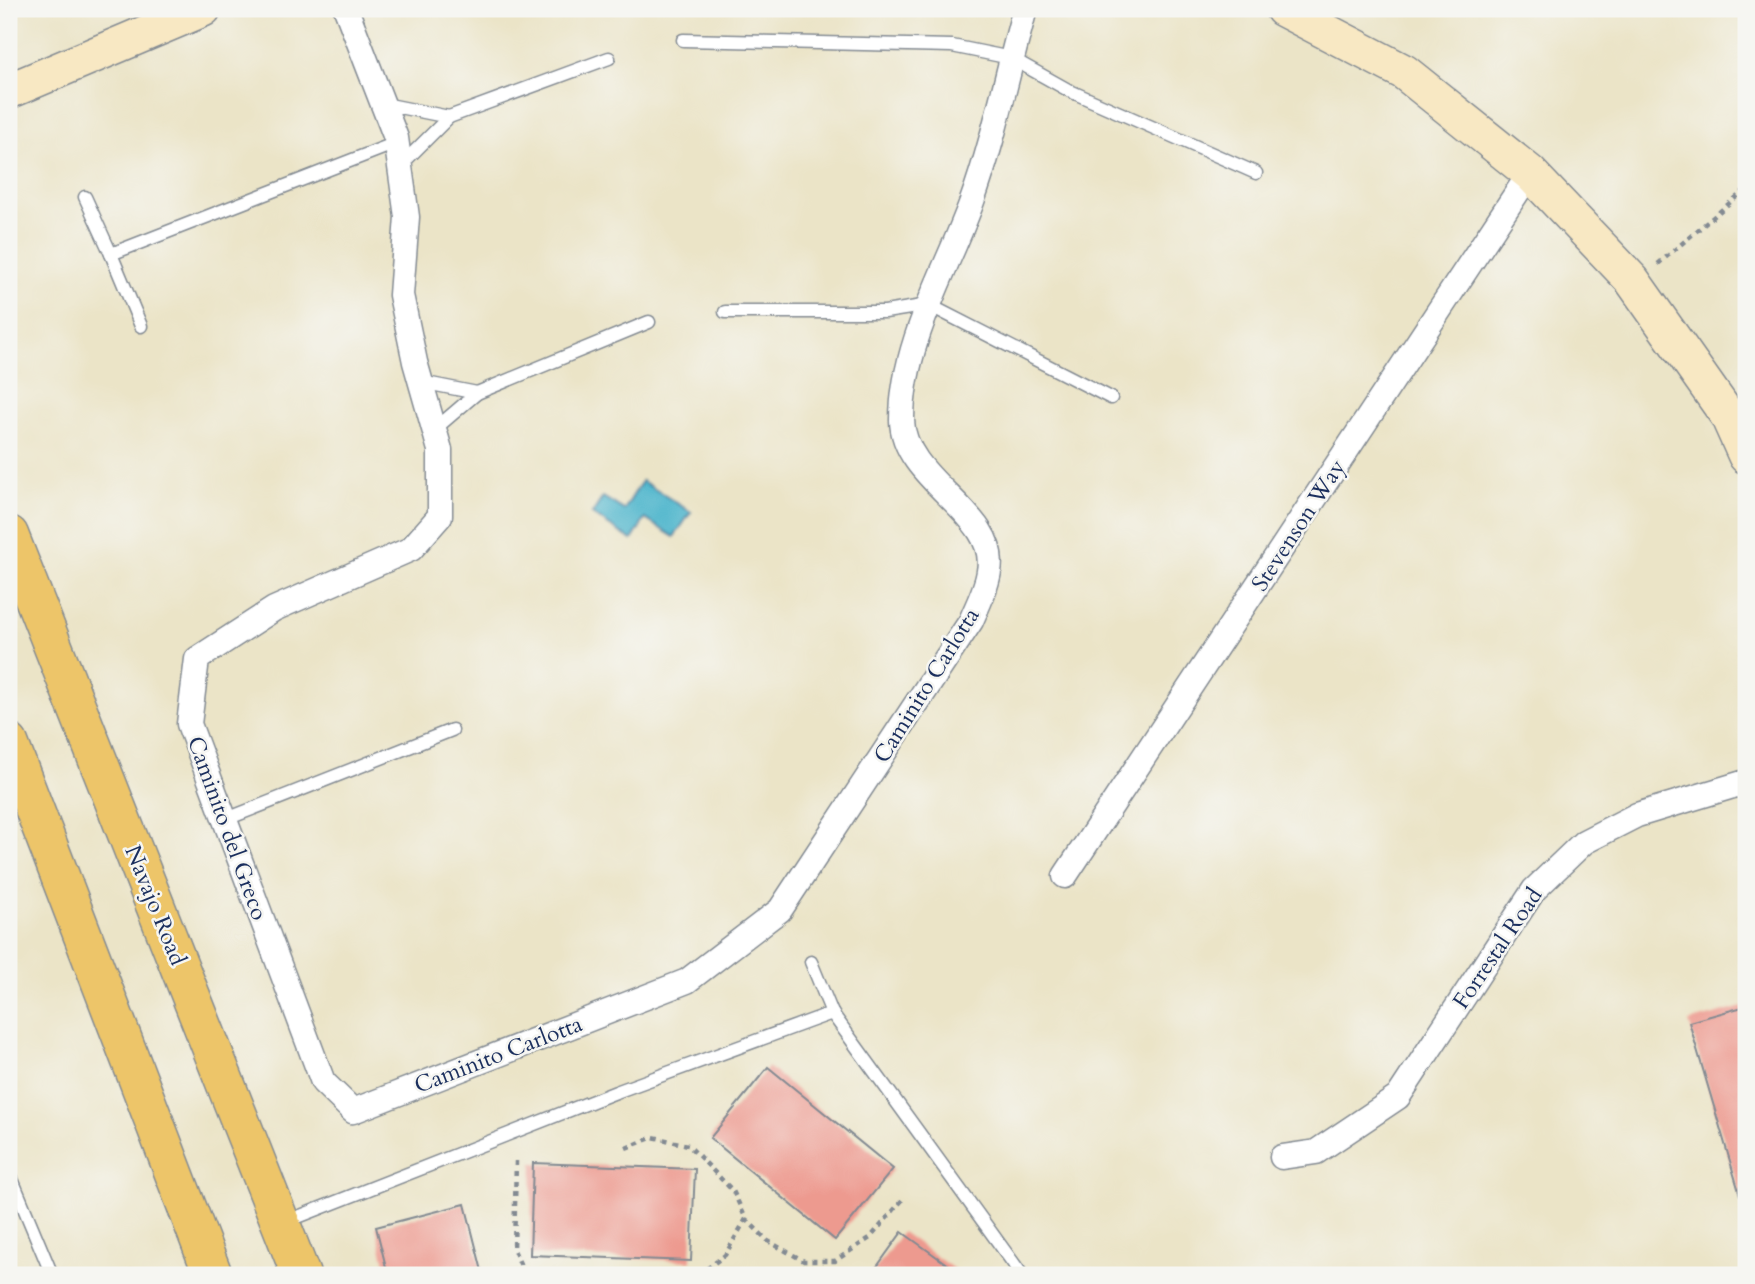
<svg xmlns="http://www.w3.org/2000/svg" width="1755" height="1284" font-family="Cardo,serif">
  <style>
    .water { fill: #4eb5cc; stroke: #347295; stroke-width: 2 }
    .building { fill: #ed9a8f }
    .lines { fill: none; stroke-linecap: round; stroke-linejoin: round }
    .service-casing { stroke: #838a92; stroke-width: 15 }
    .minor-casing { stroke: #838a92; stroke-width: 27 }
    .secondary-casing { stroke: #838a92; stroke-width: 38 }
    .primary-casing { stroke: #838a92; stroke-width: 41 }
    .path { stroke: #838a92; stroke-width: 4.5; stroke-dasharray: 5 5; stroke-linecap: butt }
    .service { stroke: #fff; stroke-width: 12 }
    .minor { stroke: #fff; stroke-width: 24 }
    .secondary { stroke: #f8e8c3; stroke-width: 35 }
    .primary { stroke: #edc569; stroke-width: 38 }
    .labels { text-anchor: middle; stroke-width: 5; stroke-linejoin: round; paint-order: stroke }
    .street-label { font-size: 23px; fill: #1b2f5e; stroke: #f6f6f2 }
  </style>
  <rect width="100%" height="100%" fill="#f6f6f2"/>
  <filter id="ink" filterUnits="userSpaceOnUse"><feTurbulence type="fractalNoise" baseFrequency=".0143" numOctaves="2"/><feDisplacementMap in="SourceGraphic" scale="14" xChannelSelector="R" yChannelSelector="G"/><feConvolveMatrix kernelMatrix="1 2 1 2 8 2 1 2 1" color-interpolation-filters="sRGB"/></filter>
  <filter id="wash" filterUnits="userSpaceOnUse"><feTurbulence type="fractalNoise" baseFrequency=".00686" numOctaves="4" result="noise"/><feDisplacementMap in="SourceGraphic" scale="28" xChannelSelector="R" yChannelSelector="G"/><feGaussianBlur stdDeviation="1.57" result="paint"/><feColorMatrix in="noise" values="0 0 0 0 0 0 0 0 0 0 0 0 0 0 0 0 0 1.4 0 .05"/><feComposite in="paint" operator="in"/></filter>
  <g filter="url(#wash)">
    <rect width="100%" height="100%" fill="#ebe4c7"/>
    <path class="water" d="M642 481 691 512 674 537 645 519 632 540 592 514 603 497 624 510Z"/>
    <g id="blocks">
      <g class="building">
        <path d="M1746 1006V1193L1740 1195 1689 1022Z"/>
        <path d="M768 1067 893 1169 835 1240 710 1138Z"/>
        <path d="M533 1163 695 1169 691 1261 530 1255Z"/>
        <path d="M465 1204 483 1275H388L376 1227Z"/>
        <path d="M902 1232 962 1275H871Z"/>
      </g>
    </g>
  </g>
  <g filter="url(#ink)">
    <use href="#blocks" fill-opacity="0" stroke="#838a92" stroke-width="2"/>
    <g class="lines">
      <g class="service-casing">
        <g id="service">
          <path d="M683 40 952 46 1011 58 1070 91 1256 173"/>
          <path d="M384 104 449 117 400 166"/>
          <path d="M449 117 609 58"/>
          <path d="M85 197 111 254 396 143"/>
          <path d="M111 254 141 326"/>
          <path d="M725 312H885L929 305 1111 398"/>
          <path d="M421 382 477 393 435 429"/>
          <path d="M477 393 649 322"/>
          <path d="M224 820 452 730"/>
          <path d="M811 962 832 1013"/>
          <path d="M9 1172 52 1275"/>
          <path d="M285 1222 616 1092 832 1013 1022 1275"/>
        </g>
      </g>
      <g class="minor-casing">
        <g id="minor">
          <path d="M346 9 396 138 407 217 401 295 415 362 440 450V516L411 549 274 609 197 659 189 724 323 1082 353 1111 687 981 780 910 971 621C977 606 987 588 989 571 1000 513 903 482 902 420 902 344 945 274 971 204 994 141 1007 73 1025 9"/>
          <path d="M1065 876 1530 173"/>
          <path d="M1282 1157 1316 1152 1398 1097 1534 890 1584 842 1637 815 1746 782"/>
        </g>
      </g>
      <g class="secondary-casing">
        <g id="secondary">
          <path d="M1283 9 1404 72 1530 173 1632 280 1728 416 1746 456"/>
          <path d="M9 91 203 9"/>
        </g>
      </g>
      <g class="primary-casing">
        <g id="primary">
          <path d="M9 535 301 1275"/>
          <path d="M9 743 213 1275"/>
        </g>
      </g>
      <g class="path">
        <path d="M1658 264 1746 189"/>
        <path d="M626 1148 653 1137 688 1145 733 1191 746 1219 768 1241 804 1261H835L870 1238 904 1198"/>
        <path d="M516 1161 514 1250 525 1275"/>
        <path d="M699 1275 725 1255 746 1219"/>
      </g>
      <use href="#service" class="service"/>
      <use href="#minor" class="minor"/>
      <use href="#secondary" class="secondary"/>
      <use href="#primary" class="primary"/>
    </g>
  </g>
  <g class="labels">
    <g class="street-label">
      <text transform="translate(1298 525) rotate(-57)" y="8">Stevenson Way</text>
      <text transform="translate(926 685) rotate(-58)" y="8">Caminito Carlotta</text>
      <text transform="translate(228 828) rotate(70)" y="8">Caminito del Greco</text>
      <text transform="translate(156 905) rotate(68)" y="8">Navajo Road</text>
      <text transform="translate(1497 948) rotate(-56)" y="8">Forrestal Road</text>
      <text transform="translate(498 1054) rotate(-21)" y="8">Caminito Carlotta</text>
    </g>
  </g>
  <rect width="1755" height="1284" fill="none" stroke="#f6f6f2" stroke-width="35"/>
</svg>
